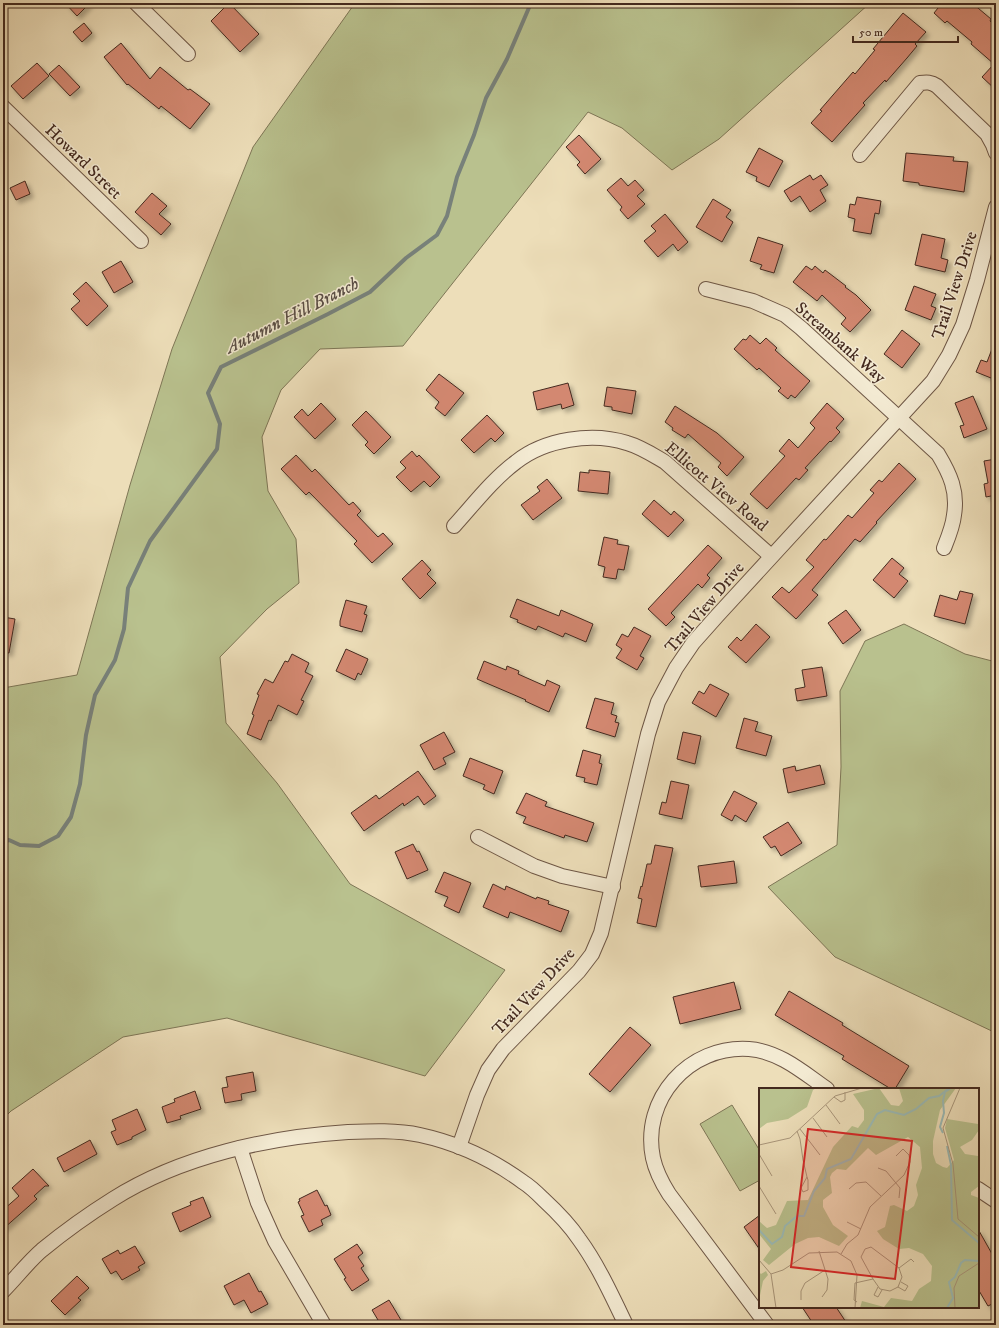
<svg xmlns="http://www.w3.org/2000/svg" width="999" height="1328" font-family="'IM FELL DW Pica',serif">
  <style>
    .green { fill: #b9c18e; stroke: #7e7656 }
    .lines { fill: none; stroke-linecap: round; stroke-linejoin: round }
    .stream { stroke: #78817a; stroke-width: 4 }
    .building { fill: #d38871; stroke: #442a1f; filter: url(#shadow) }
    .minor-casing { stroke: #6e5746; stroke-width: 16 }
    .minor { stroke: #f3ead2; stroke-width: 14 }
    .labels { text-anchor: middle; stroke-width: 3; stroke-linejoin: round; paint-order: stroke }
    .street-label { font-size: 17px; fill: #442a1f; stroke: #f3ead2 }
    .water-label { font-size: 18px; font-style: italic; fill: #5a4e45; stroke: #f3ead2 }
    .inset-river { fill: none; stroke: #9bbbb7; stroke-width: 2 }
    .inset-road { fill: none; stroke: #a9967b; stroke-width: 1 }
    .view { fill: #d62828; fill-opacity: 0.15; stroke: #d62828; stroke-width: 2 }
    .inset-edge { fill: none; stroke: #442a1f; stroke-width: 2 }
  </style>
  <defs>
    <filter id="shadow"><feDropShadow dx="3.5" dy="3.5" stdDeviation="2" flood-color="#0004"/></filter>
  </defs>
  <rect width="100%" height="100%" fill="#eddeb9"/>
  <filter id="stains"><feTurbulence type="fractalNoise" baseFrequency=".005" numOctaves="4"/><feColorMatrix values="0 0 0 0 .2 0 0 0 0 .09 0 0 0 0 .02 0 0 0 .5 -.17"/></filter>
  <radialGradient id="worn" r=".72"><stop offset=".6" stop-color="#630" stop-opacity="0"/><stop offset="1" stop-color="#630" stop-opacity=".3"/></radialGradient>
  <g class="green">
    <path d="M355 3H870L719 139 672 170 622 128 588 112 403 346 320 349 281 390 262 437 268 491 296 539 299 583 267 609 220 657 226 723 277 783 350 884 505 970 425 1076 227 1018 123 1037 11 1111 3 1119V688L77 675 130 485 172 349 253 147Z"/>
    <path d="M904 624 965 654 996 662V1033L835 957 768 887 837 845 841 767 840 691 865 641Z"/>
    <path d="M732 1105 760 1151V1180L740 1191 700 1124Z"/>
  </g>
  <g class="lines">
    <path class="stream" d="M3 842 9 840 20 845 39 846 58 836 71 817 80 784 86 735 95 695 115 660 124 629 128 588 150 541 217 449 220 424 208 393 221 367 328 314 370 292 406 258 437 235 447 216 457 177 474 135 486 98 507 59 531 3"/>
  </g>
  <g class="building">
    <path d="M65 3H90L77 16Z"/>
    <path d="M229 3 259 34 240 52 211 21Z"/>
    <path d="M942 3H972L991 19 990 21 996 27V90L982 77 994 64 971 44 972 42 947 21 945 23 934 13Z"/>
    <path d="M903 13 926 32 915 44 917 46 907 58 886 82 885 80 863 103 865 105 832 142 811 123 822 111 820 110 853 72 855 74 875 50 873 49Z"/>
    <path d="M84 23 92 33 82 42 73 32Z"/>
    <path d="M121 43 150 79 160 67 188 90 190 89 210 104 190 129 161 106 159 109 128 84 127 85 104 57Z"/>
    <path d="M37 63 49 76 23 99 11 86Z"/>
    <path d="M59 65 80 87 70 96 49 74Z"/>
    <path d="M579 135 601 159 585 174 577 165 580 162 566 147Z"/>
    <path d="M759 148 783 161 769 187 756 181 757 177 746 172Z"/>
    <path d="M906 153 954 157 953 161 968 162 964 192 919 185V183L903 181Z"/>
    <path d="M810 175 813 180 821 175 828 185 820 190 826 201 810 212 800 196 791 202 784 191Z"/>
    <path d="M621 178 628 186 635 180 644 190 637 196 645 204 628 219 620 210 622 207 607 190Z"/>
    <path d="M25 181 30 194 16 200 10 188Z"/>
    <path d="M152 193 167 206 159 214 171 224 161 235 135 212Z"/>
    <path d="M857 197 881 201 879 214 875 213 871 234 853 231 855 219 848 217 850 204 855 205Z"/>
    <path d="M713 199 731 210 726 217 733 222 722 242 696 227Z"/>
    <path d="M665 214 688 242 678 251 673 244 658 257 644 241 656 231 651 226Z"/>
    <path d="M922 234 945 239 941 258 948 260 945 272 915 265Z"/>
    <path d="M758 237 783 245 774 273 760 269 762 265 750 261Z"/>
    <path d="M121 261 133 282 114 293 102 272Z"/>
    <path d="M806 266 812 270 815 266 823 273 825 270 846 286 845 287 856 295 871 310 850 332 841 324 846 318 822 295 817 301 793 282Z"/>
    <path d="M86 282 108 306 87 326 71 309 80 301 73 294Z"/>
    <path d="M914 286 936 294 931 306 936 308 931 320 905 310Z"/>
    <path d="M902 330 920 344 902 368 884 354Z"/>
    <path d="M750 335 760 344 766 338 777 348 775 350 810 381 795 398 791 395 788 399 778 391 781 388 759 368 757 370 734 349 743 339 746 340Z"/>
    <path d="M995 341H996V380L976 372 981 360 987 362Z"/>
    <path d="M439 374 464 393 445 416 435 408 439 402 426 390Z"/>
    <path d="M568 383 574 405 562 409 561 404 537 410 533 392Z"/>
    <path d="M607 387 636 391 632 414 612 410V407L604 406Z"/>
    <path d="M973 396 987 429 964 438 960 426 964 425 955 403Z"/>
    <path d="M321 403 336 419 315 439 294 417 302 409 308 416Z"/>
    <path d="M827 403 844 419 836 428 840 432 831 442 830 441 805 468 808 470 799 480 796 478 767 509 750 494 785 456 779 451 789 439 798 448 815 428 810 423Z"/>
    <path d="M675 406 717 433 744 457 727 476 718 467 721 463 688 434 685 438 672 430 673 428 665 422Z"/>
    <path d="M366 411 391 437 374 454 365 445 368 442 352 425Z"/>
    <path d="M487 415 504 433 495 442 491 438 474 453 461 440Z"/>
    <path d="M412 451 417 457 419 455 440 477 430 487 424 481 411 492 396 477 406 468 400 462Z"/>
    <path d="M296 455 312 472 315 469 349 505 353 502 361 511 357 515 378 537 383 533 393 544 372 563 354 544 357 541 309 492 306 495 281 469Z"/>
    <path d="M996 459V495L986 497 984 484 988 483 984 461Z"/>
    <path d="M899 463 916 479 876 522 877 523 860 542 855 539 812 590 818 595 796 619 772 597 782 587 789 593 814 567 806 560 824 539 826 540 848 515 852 518 874 493 870 490 879 480 882 482Z"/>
    <path d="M589 470 610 472 608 494 578 491 580 472 589 473Z"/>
    <path d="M547 479 562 498 533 520 521 505 540 491 537 487Z"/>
    <path d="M654 500 671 515 674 511 684 520 668 537 642 514Z"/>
    <path d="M604 537 618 540 617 544 629 546 624 570 618 569 616 579 603 577 605 567 598 565Z"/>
    <path d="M708 545 722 558 707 575 710 578 702 588 698 584 671 613 675 617 666 626 648 609Z"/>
    <path d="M892 558 904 568 899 574 908 581 894 598 873 580Z"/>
    <path d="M422 560 431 570 427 574 436 583 420 599 402 579Z"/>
    <path d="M960 591 973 594 965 624 934 616 940 595 957 600Z"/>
    <path d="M517 599 559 616 561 610 593 624 586 642 565 633 563 637 538 626 536 630 517 622 518 620 510 617Z"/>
    <path d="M346 600 367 606 364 614 367 615 362 632 340 626V621Z"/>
    <path d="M846 610 861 630 843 644 828 623Z"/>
    <path d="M3 617 15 619 9 653 3 652Z"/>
    <path d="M756 624 770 637 746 663 728 647 737 637 741 641Z"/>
    <path d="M634 627 651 636 640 656 644 658 637 670 616 658 622 649 616 645 622 634 628 637Z"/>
    <path d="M346 649 368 659 361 675 358 673 355 680 336 671Z"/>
    <path d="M292 654 309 663 305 672 313 676 301 700 304 701 297 715 278 705 271 721 269 720 261 740 247 734 254 715 252 714 259 695 257 694 265 679 273 683 285 661 288 662Z"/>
    <path d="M484 661 506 670 507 666 519 671 518 674 545 686 547 680 560 686 549 712 525 701 526 700 477 679Z"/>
    <path d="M822 667 827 696 797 701 795 689 805 687 802 670Z"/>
    <path d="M710 684 729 694 716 717 692 703 699 691 704 694Z"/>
    <path d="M595 698 614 703 611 714 617 716 615 722 619 723 615 737 586 728Z"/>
    <path d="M744 718 758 722 755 731 772 736 766 756 736 748Z"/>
    <path d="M444 732 455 752 443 758 446 764 434 770 420 745Z"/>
    <path d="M683 732 701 736 695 764 677 759Z"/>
    <path d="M583 750 601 755 599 763 602 764 597 785 584 782 585 778 576 776Z"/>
    <path d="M470 758 503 771 494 794 483 789 485 785 463 776Z"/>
    <path d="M820 765 825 784 788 793 783 769 795 766 796 771Z"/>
    <path d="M418 771 436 796 424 805 418 796 404 806 403 803 364 831 351 813 376 795 379 799Z"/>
    <path d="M671 781 689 785 682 819 659 814 662 802 666 803Z"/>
    <path d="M734 791 757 803 746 822 735 815 732 821 721 815Z"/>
    <path d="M526 793 547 802 545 806 594 823 587 842 565 835 564 838 523 823 526 817 516 813Z"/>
    <path d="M788 822 802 843 781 856 775 846 771 848 763 837Z"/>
    <path d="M413 844 417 852 419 851 428 870 407 879 395 852Z"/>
    <path d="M655 845 673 848 656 927 637 923 642 899 638 898 641 886 642 887 647 864H651Z"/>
    <path d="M734 861 737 883 701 887 698 866Z"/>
    <path d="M444 872 471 883 459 913 444 906 448 897 435 892Z"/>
    <path d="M493 884 505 890 506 886 536 899 537 897 549 901 548 904 569 911 561 932 510 912 508 918 483 907Z"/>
    <path d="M734 982 741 1009 680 1024 673 997Z"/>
    <path d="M789 991 843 1023 842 1025 909 1066 895 1089H891L842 1059 844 1056 775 1015Z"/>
    <path d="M630 1027 651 1045 610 1092 589 1074Z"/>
    <path d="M253 1072 256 1091 241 1094 242 1100 225 1103 222 1088 228 1087 226 1077Z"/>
    <path d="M195 1091 201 1109 180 1116 181 1119 167 1123 162 1107 175 1102 174 1099Z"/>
    <path d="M137 1109 146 1130 132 1137V1139L117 1145 111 1132 116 1130 112 1120Z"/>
    <path d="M90 1140 97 1154 64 1172 57 1158Z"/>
    <path d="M33 1169 49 1186H45L34 1196 37 1199 3 1229V1210L19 1196 12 1188Z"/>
    <path d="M317 1190 325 1206 327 1205 331 1215 321 1220 323 1225 309 1232 301 1216 304 1215 298 1202 300 1201 299 1199Z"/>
    <path d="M203 1197 211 1217 180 1232 172 1213 191 1205 190 1202Z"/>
    <path d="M760 1215V1250L744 1227Z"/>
    <path d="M978 1229 996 1261V1302L988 1306 978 1289Z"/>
    <path d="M357 1244 363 1253 358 1257 364 1266 361 1268 369 1280 352 1291 344 1279 346 1278 334 1259Z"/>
    <path d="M135 1246 145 1263 138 1267 140 1270 122 1280 116 1271 111 1274 102 1259 118 1250 120 1254Z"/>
    <path d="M249 1273 259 1292 261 1291 268 1304 251 1313 244 1300 234 1305 224 1286Z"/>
    <path d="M77 1276 89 1288 78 1298 81 1300 65 1315 51 1301Z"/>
    <path d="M389 1300 404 1325H381L372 1310Z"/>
    <path d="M802 1307H836L848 1325H814Z"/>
  </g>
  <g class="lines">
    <g class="minor-casing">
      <g id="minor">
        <path d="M136 3 188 54"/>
        <path d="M3 107 141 241"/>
        <path d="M860 155 920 83C927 82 931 82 937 86L987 134 993 145 996 153"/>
        <path d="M706 289 753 301 785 315 801 328 938 454C950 474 958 491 954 515 953 526 948 538 944 548"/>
        <path d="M454 526C474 504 492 480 516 462 545 439 592 432 627 443 641 447 653 455 665 462L771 556"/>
        <path d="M478 837 534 866 562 876 613 887"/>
        <path d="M459 1147 477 1095 488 1070 503 1049 579 971 592 954 601 933 648 734 658 702 676 668 693 643 717 616 933 381 949 355 963 325 977 280 996 207"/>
        <path d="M240 1148 258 1203 275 1241 324 1325"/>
        <path d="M978 1189 996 1201"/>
        <path d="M3 1291C16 1278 28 1262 42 1250 64 1232 89 1214 113 1199 181 1156 269 1137 348 1132 372 1131 397 1130 420 1135 457 1143 493 1160 523 1182 531 1187 537 1193 543 1199 556 1211 569 1224 579 1239 598 1265 612 1296 626 1325"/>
        <path d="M767 1325 669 1194C662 1183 656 1172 653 1158 641 1099 689 1045 749 1049 779 1051 804 1073 827 1089"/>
      </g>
    </g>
    <use href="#minor" class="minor"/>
  </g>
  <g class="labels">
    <g class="street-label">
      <text transform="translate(84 161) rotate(44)" y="6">Howard Street</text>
      <text transform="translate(954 285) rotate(-72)" y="6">Trail View Drive</text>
      <text transform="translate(841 342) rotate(41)" y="6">Streambank Way</text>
      <text transform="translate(717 486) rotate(40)" y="6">Ellicott View Road</text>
      <text transform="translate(704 607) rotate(-50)" y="6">Trail View Drive</text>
      <text transform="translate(533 991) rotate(-47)" y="6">Trail View Drive</text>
    </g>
    <g class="water-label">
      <text transform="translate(292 315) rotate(-27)" y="6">Autumn Hill Branch</text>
    </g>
  </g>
  <g transform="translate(759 1088)">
    <rect width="220" height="220" fill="#eddeb9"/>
    <path d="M0 0H57L54 2 48 19 29 31 8 35 0 41ZM120 0 132 17 140 18 144 13 140 0H197L181 22 174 53V66L177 75 184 79 188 80 195 72 186 40 188 31 219 36 220 42 213 52 201 59 206 66 219 68 220 71V98L212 104V107L220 110V220H101L103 213 125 219 132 210 153 213 160 201 172 193 173 178 164 166 150 160 140 161 124 151 118 143 126 139 131 118 135 117 148 123 155 118 159 107 157 97 163 80 161 59 149 49 117 67 109 60 87 82 78 81 73 85 71 89 73 105 64 112V119L74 137 89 148 80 158 60 149 49 150 36 156 10 177 4 172 12 161 0 146V133L8 140 17 137 28 113 49 112 74 59 93 38 99 40 105 32V22L94 6ZM7 183 9 187 4 193 0 212V184L2 186Z" fill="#b9c18e"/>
    <path class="inset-river" d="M184 45 181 39 185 25 184 13 186 4 192 0M188 58 192 77 193 132 220 155M0 142 13 156 23 149 26 138 38 128H45L55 103 66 90 68 81 92 71 118 26 126 22 145 27 157 21 170 10 180 8 189 1M188 220 194 210 190 194 196 189 202 175 206 172 220 173"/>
    <path class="inset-road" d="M201 0 184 40 194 76 199 131 220 149M75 9 82 14 86 12V4M67 17 81 36M54 30 68 49M41 41 61 67M38 43 41 51 44 72 48 89 49 92V102L44 104 42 100 48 89M0 57 31 50 76 8 103 0M0 66 13 88M119 80 127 83 141 100 140 110M0 98 17 126M90 101 97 95 107 94 122 108M88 134 102 141M60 163 69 191 68 202 63 209M82 166 88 156 99 147 111 119 145 87 151 74 150 67 144 61 137 68M0 172 12 186 17 220M140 180 152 171 155 174M12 186 24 182 50 165 78 164 92 173 98 187 96 220M119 199 115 207 119 209 123 202M139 199 146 203 149 198 142 194M42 212V203L46 195 66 182M98 214 95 212 96 195 114 191 102 169 106 161 112 159 140 180 143 189 139 199 131 203 121 201 114 191M196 220 195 200 200 188 220 175"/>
    <path class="view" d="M49 41 153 53 136 191 32 179Z"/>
    <rect width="220" height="220" class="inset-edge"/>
  </g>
  <rect width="999" height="1328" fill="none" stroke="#eddeb9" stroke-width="16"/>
  <rect x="4" y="4" width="991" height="1320" fill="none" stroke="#442a1f" stroke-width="2"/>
  <rect x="8" y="8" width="983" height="1312" fill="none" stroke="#442a1f"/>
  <path d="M853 36v6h105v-6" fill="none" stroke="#442a1f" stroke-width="2"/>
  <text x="859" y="36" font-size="12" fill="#442a1f" stroke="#f3ead2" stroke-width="3" paint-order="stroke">50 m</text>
  <rect width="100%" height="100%" filter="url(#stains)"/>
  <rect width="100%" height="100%" fill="url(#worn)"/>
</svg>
